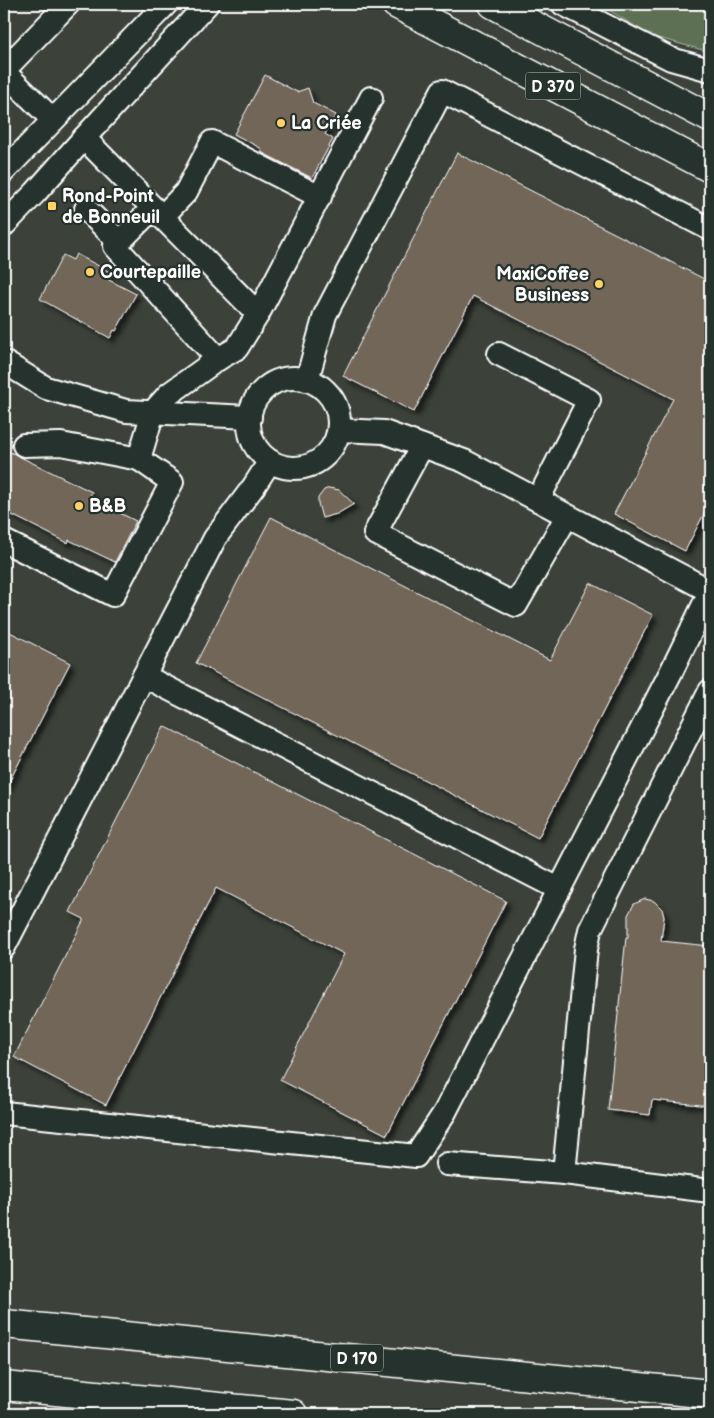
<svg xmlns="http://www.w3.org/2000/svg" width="714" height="1418" font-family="'Balsamiq Sans',sans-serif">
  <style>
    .green { fill: #5d7052; stroke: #aeb8a8 }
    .building { fill: #716659; stroke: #fff; filter: url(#shadow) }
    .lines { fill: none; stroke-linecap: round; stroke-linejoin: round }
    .minor-casing { stroke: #fff; stroke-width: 26 }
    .major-casing { stroke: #fff; stroke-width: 31 }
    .highway-casing { stroke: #fff; stroke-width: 31 }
    .minor { stroke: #26332d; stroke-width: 22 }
    .major { stroke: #26332d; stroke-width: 28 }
    .highway { stroke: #26332d; stroke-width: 28 }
    .poi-dot { fill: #ffd166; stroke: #26332d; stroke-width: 2 }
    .labels { text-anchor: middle; stroke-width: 4.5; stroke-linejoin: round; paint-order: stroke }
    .shield { fill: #26332d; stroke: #bec2c0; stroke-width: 1 }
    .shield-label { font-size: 16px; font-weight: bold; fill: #fff }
    .poi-label { font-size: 18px; font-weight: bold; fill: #fff; stroke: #26332d; text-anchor: start }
  </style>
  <defs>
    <filter id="shadow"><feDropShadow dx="4.5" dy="4.5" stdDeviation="2.5" flood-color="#0009"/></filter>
  </defs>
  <rect width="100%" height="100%" fill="#3c423a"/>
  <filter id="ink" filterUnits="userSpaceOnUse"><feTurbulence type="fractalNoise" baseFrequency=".02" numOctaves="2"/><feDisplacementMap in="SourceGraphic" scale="10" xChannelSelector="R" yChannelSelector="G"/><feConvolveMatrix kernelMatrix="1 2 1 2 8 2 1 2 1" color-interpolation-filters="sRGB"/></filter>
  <g filter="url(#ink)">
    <path class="green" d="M599 4H710V52L651 36Z"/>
    <g class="building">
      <path d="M265 75 297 92 308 88 313 103 336 115 325 134 333 139 312 178 261 152 262 149 234 134Z"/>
      <path d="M457 153 710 282V502L685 551 614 514 673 399 473 296 414 412 343 376Z"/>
      <path d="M76 254 110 272 107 279 136 294 116 331 114 330 110 338 40 299 63 255 73 260Z"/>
      <path d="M4 449 92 492 89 498 136 521 115 562 69 540 68 543 4 511Z"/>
      <path d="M329 488 339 490 354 504 337 514 322 518 318 503V498L324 490Z"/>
      <path d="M271 517 550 660 590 583 653 615 538 838 196 663Z"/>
      <path d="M4 629 70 663 4 792Z"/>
      <path d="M164 726 506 901 387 1135 280 1080 344 954 216 888 106 1105 14 1057 84 919 70 912Z"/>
      <path d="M645 899 654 901 662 909 664 917 661 941 710 946V1106L652 1100 650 1115 608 1110 626 937H628V915L634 904Z"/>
    </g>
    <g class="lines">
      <g class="minor-casing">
        <g id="minor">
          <path d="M563 4 671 59 710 70"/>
          <path d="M4 70 68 4"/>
          <path d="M4 72 53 120"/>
          <path d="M4 171 166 4"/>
          <path d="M153 208 115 246 218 359"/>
          <path d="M86 209 119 242"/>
          <path d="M162 217 186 192 212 142 320 197"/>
          <path d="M4 225 35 193 84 138 207 4"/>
          <path d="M258 314 371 98"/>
          <path d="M499 354 589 400 538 500"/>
          <path d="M4 362 46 388 126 411 250 417"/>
          <circle cx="294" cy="423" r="45"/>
          <path d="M307 380 325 315 442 91 710 229"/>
          <path d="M339 430 384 432 464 461 710 591"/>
          <path d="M24 445 61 444 139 459"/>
          <path d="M422 446 375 533 516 605 567 516"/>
          <path d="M4 541 113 595 172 482 139 459 153 412 169 394 218 359 237 348 258 314 84 138"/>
          <path d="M144 676 559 889"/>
          <path d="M4 947 215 538 254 486 270 461"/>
          <path d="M4 1113 416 1156 445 1112 672 670 710 592"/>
          <path d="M447 1164 564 1173 710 1191"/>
          <path d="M564 1173 586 949 590 930 710 691"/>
        </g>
      </g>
      <g class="major-casing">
        <g id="major">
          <path d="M396 4 710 168"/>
          <path d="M493 4 710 118"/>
        </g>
      </g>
      <g class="highway-casing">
        <g id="highway">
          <path d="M4 1324 710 1394"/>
          <path d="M4 1386 293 1414"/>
        </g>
      </g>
      <use href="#minor" class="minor"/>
      <use href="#major" class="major"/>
      <use href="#highway" class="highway"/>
    </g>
  </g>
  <g class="poi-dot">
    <circle cx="281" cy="123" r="5"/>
    <rect x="47" y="201" width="10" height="10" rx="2.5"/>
    <circle cx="90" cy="272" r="5"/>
    <circle cx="599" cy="284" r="5"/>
    <circle cx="79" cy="506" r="5"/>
  </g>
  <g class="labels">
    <g class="shield">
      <rect x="525.5" y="72.5" width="55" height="27" rx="4"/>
      <rect x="331" y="1344.5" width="52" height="27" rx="4"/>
    </g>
    <g class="shield-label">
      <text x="553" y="92">D 370</text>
      <text x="357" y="1364">D 170</text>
    </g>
    <g class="poi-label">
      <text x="291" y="129">La Criée</text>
      <text x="62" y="202">Rond-Point<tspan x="62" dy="21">de Bonneuil</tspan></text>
      <text x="100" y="278">Courtepaille</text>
      <text x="589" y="280" text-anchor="end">MaxiCoffee<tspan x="589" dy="21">Business</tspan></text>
      <text x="89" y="512">B&amp;B</text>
    </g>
  </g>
  <rect width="714" height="1418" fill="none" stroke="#26332d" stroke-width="20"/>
  <rect x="10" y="10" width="694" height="1398" fill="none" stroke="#fff" stroke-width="2" filter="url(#ink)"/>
</svg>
